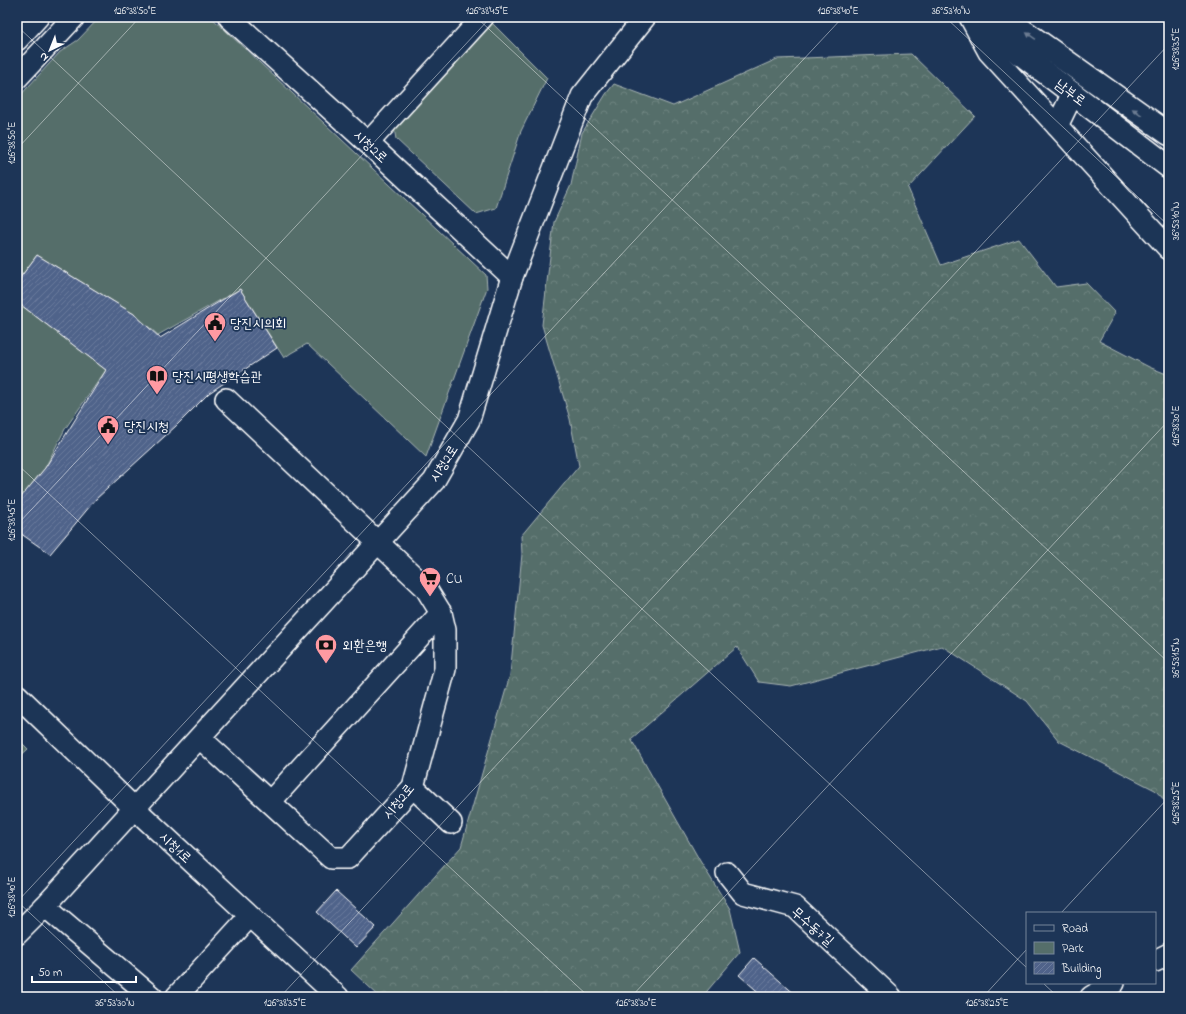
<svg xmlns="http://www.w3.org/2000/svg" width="1186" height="1014" font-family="'Indie Flower','Poor Story',sans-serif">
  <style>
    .green { fill: #556e6a; stroke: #aab6b4 }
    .forest { fill: url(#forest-crowns); stroke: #aab6b4 }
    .building { fill: url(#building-hatch); stroke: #fff }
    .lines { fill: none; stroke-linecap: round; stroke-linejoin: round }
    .minor-casing { stroke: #fff; stroke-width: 24 }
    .major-casing { stroke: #fff; stroke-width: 25 }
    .minor { stroke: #1d3557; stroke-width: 21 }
    .major { stroke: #1d3557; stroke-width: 22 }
    .oneway { fill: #6c7c92 }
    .ticks { fill: none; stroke: #fff; stroke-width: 1; stroke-opacity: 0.45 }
    .labels { text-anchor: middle; stroke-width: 3.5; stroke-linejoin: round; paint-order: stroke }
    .street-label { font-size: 14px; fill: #fff; stroke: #1d3557 }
    .poi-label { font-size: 14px; fill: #fff; stroke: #1d3557; text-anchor: start }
    .neatline { fill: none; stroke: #fff; stroke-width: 1.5 }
    .ticks-label { font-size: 10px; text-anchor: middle; fill: #fff }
  </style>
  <defs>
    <pattern id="forest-crowns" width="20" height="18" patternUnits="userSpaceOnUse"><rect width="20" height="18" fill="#556e6a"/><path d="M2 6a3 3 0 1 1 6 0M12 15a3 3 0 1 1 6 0" fill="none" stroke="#6e8480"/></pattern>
    <pattern id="building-hatch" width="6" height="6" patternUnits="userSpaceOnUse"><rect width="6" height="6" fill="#50638a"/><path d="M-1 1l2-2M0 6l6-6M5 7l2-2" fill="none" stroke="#6a7a9c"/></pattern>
  </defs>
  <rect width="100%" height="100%" fill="#1d3557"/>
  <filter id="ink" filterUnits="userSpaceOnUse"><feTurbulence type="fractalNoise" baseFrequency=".025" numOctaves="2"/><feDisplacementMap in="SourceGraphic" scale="8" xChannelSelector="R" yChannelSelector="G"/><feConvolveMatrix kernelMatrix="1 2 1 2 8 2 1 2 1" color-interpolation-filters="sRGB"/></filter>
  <g filter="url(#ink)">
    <g class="green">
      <path d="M100 17H211L486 275 487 288 426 457 307 344 291 353 284 358 240 289 158 335 134 314 37 255 17 282V99L60 52 78 40Z"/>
      <path d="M490 21 547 78 521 131 496 208 476 214 396 139 394 128Z"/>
      <path d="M17 302 106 370 65 429 45 468 17 502Z"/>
    </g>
    <g class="forest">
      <path d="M911 54 975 116 908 188 941 265 1019 239 1056 287 1086 283 1115 313 1099 341 1149 367 1169 375V805L1155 790 1059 741 1027 701 942 646 791 686 759 682 737 647 631 739 700 861 730 909 740 952 702 997H380L351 970 461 847 510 675 522 554 521 536 579 466 570 419 542 325 554 222 571 185 582 133 606 94 614 84 673 106 777 59Z"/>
      <path d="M17 738 28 749 17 759Z"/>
    </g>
    <g class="building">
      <path d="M37 255 134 314 160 338 240 289 277 348 209 393 176 426 96 499 50 554 17 531V502L45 468 106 370 17 302V282Z"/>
      <path d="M336 891 376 927 356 948 317 912Z"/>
      <path d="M754 958 798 997H764L739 975Z"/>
    </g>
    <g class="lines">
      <g class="minor-casing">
        <g id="minor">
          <path d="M229 17 368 143 512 277"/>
          <path d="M970 17 989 52 1057 126"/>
          <path d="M17 40 38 17"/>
          <path d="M17 78 74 17"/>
          <path d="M1073 93 1057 126 1169 249"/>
          <path d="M368 143 483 17"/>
          <path d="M17 695 134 808 338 997"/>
          <path d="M200 738 331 858H348L413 787 445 669V630L441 613 425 587 226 399"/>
          <path d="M413 787 451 823"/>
          <path d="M270 802 441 613"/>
          <path d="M727 873 743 893 795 907 891 997"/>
          <path d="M45 906 152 997"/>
          <path d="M17 934 45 906 434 481 469 420 512 277 582 96 645 17"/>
          <path d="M1155 961 1169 954"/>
          <path d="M176 997 250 916"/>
          <path d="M1091 997 1114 983"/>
        </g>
      </g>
      <g class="major-casing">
        <g id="major">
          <path d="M972 17 1169 167"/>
          <path d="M1004 17 1169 134"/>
        </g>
      </g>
      <use href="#minor" class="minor"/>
      <use href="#major" class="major"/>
    </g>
    <defs><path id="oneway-solid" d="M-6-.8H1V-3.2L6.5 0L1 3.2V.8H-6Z"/></defs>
    <g class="oneway">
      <use href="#oneway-solid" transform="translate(1031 36) rotate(-145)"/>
      <use href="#oneway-solid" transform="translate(1137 112) rotate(-145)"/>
    </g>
  </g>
  <path class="ticks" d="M476 17 1169 663M945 17 1169 226M17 26 1027 968M17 149 140 17M17 464 589 997M17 525 491 17M17 901 120 997M17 902 843 17M1061 913 1169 797M1043 983 1058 997M280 997 1169 44M631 997 1169 420M983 997 1027 949"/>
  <defs>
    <g id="civic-pin" transform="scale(1.15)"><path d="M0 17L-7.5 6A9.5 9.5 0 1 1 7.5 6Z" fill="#ff9aa2" stroke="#1d3557"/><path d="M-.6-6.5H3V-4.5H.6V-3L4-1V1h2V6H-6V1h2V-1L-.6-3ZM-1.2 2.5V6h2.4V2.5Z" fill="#111"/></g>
    <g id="library-pin" transform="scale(1.15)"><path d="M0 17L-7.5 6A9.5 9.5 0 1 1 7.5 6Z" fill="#ff9aa2" stroke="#1d3557"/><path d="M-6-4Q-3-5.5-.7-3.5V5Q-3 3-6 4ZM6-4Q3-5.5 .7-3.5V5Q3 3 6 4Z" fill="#111"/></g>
    <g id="supermarket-pin" transform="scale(1.15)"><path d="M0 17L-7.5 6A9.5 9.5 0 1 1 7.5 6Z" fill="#ff9aa2" stroke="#1d3557"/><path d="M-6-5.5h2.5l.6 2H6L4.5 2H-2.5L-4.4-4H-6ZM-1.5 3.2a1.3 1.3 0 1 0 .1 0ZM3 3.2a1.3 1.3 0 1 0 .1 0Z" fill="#111"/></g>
    <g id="bank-pin" transform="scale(1.15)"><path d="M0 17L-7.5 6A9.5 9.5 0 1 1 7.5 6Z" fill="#ff9aa2" stroke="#1d3557"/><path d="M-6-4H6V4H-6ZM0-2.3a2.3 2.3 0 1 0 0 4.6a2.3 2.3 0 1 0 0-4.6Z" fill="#111"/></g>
  </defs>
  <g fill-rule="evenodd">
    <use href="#civic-pin" x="215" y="323"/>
    <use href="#library-pin" x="157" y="376"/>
    <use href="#civic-pin" x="108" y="426"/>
    <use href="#supermarket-pin" x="430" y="578"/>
    <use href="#bank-pin" x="326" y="645"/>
  </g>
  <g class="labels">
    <g class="street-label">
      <text transform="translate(1071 92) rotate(37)" y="5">남부로</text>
      <text transform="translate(371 146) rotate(43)" y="5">시청2로</text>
      <text transform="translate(443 463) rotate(-58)" y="5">시청2로</text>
      <text transform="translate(398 801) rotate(-51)" y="5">시청2로</text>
      <text transform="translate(176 847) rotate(43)" y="5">시청1로</text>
      <text transform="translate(813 926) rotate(41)" y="5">무수동7길</text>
    </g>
    <g class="poi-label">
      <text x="230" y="328">당진시의회</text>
      <text x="172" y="381">당진시평생학습관</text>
      <text x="124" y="431">당진시청</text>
      <text x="446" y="583">CU</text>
      <text x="342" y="650">외환은행</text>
    </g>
  </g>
  <rect width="1186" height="1014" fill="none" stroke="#1d3557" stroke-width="44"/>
  <rect x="1026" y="912" width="130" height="72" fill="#1d3557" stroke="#77869a"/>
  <rect x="1034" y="925" width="20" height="6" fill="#1d3557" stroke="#77869a"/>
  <text x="1062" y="932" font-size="12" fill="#ffffff">Road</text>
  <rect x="1034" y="942" width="20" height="12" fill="#556e6a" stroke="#77869a"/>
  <text x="1062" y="952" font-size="12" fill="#ffffff">Park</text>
  <rect x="1034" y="962" width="20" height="12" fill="url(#building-hatch)" stroke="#77869a"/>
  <text x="1062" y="972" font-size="12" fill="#ffffff">Building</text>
  <g transform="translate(50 50) rotate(223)" stroke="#1d3557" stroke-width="3" paint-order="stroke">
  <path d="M0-3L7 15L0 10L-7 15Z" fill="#ffffff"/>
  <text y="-6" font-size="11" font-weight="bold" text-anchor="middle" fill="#ffffff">N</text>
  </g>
  <path d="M32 976v6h104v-6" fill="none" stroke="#ffffff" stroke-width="2"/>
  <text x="38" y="976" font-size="12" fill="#ffffff" stroke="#1d3557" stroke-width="3" paint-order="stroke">50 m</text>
  <rect x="22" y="22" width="1142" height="970" class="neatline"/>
  <g class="ticks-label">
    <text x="135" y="14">126°38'50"E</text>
    <text x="487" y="14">126°38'45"E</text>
    <text x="838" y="14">126°38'40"E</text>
    <text x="951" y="14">36°53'10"N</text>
    <text transform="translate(1175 49) rotate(-90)" y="4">126°38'35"E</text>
    <text transform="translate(11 143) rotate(-90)" y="4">126°38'50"E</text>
    <text transform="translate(1175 221) rotate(-90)" y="4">36°53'10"N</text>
    <text transform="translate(1175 426) rotate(-90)" y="4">126°38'30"E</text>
    <text transform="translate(11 520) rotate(-90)" y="4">126°38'45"E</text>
    <text transform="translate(1175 658) rotate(-90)" y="4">36°53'15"N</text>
    <text transform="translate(1175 803) rotate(-90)" y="4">126°38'25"E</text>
    <text transform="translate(11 897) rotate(-90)" y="4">126°38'40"E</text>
    <text x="115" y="1006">36°53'30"N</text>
    <text x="285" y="1006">126°38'35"E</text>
    <text x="636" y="1006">126°38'30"E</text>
    <text x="987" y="1006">126°38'25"E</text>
  </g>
</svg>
